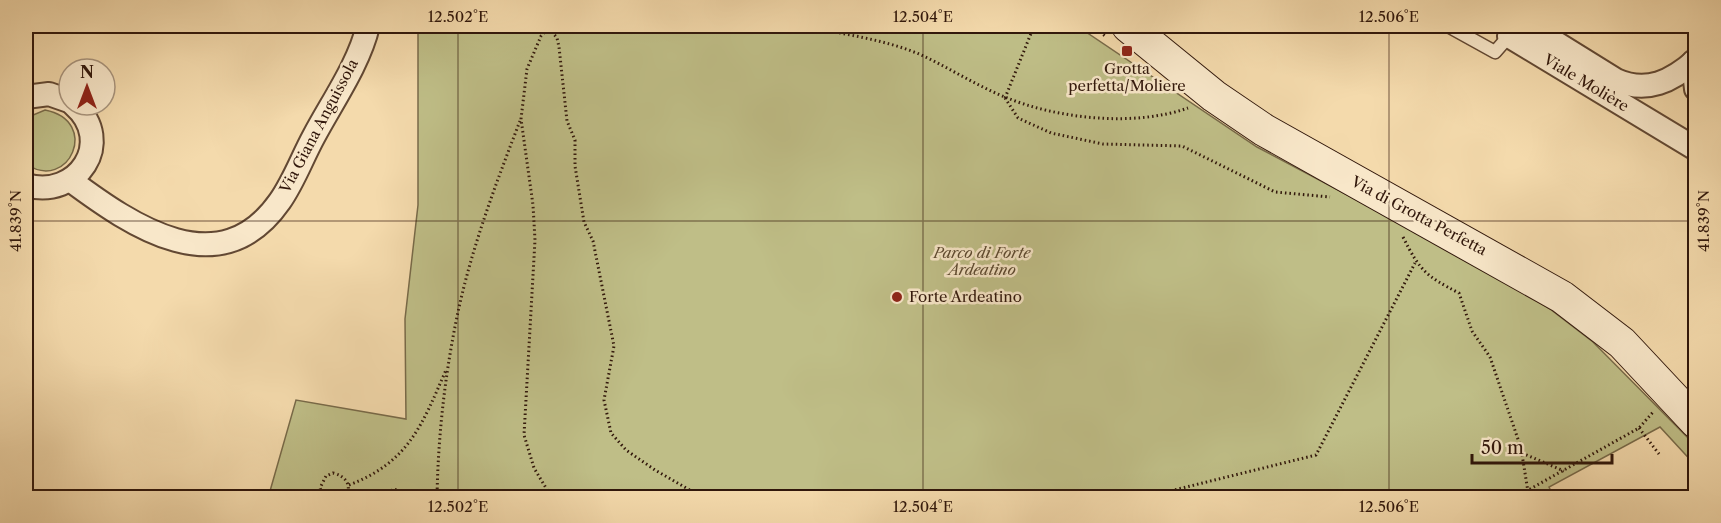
<svg xmlns="http://www.w3.org/2000/svg" width="1721" height="523" font-family="'Libre Caslon Text',serif">
  <style>
    .green { fill: #bfbe87; stroke: #786a49; stroke-width: 1.5 }
    .lines { fill: none; stroke-linecap: round; stroke-linejoin: round }
    .lane-casing { stroke: #624833; stroke-width: 15 }
    .street-casing { stroke: #624833; stroke-width: 26 }
    .secondary-casing { stroke: #31170b; stroke-width: 34 }
    .path { stroke: #31170b; stroke-width: 3; stroke-dasharray: 1.5 3; stroke-linecap: butt }
    .lane { stroke: #f8e7c9; stroke-width: 12 }
    .street { stroke: #f8e7c9; stroke-width: 22 }
    .secondary { stroke: #f8e7c9; stroke-width: 32 }
    .ticks { fill: none; stroke: #31170b; stroke-width: 1.5; stroke-opacity: 0.45 }
    .poi-dot { fill: #8f2418; stroke: #f8e7c9; stroke-width: 2 }
    .labels { text-anchor: middle; stroke-width: 5; stroke-linejoin: round; paint-order: stroke }
    .poi-label { font-size: 15px; fill: #31170b; stroke: #f8e7c9 }
    .street-label { font-size: 15px; fill: #31170b; stroke: #f8e7c9 }
    .park-label { font-size: 15px; font-style: italic; fill: #5c4930; stroke: #f8e7c9 }
    .neatline { fill: none; stroke: #31170b; stroke-width: 2 }
    .ticks-label { font-size: 15px; text-anchor: middle; fill: #31170b }
  </style>
  <rect width="100%" height="100%" fill="#f4daac"/>
  <filter id="stains"><feTurbulence type="fractalNoise" baseFrequency=".00333" numOctaves="4"/><feColorMatrix values="0 0 0 0 .2 0 0 0 0 .09 0 0 0 0 .02 0 0 0 .5 -.17"/></filter>
  <radialGradient id="worn" r=".72"><stop offset=".6" stop-color="#630" stop-opacity="0"/><stop offset="1" stop-color="#630" stop-opacity=".3"/></radialGradient>
  <g class="green">
    <path d="M418 26H1077L1257 147 1483 267 1550 309 1593 342 1696 446 1695 465 1660 427 1549 487 1554 498H268L296 400 406 419 405 319 418 205Z"/>
    <path d="M45 110C101 121 69 193 26 164V118Z"/>
  </g>
  <g class="lines">
    <g class="lane-casing">
      <path id="lane" d="M1448 26 1495 52 1509 36"/>
    </g>
    <g class="street-casing">
      <g id="street">
        <path d="M1529 26 1616 80C1647 94 1672 81 1696 60"/>
        <path d="M1509 36 1696 149"/>
        <path d="M1693 62 1696 89"/>
        <path d="M26 97 49 94 69 101"/>
        <path d="M70 180C132 226 220 287 280 201 294 181 302 158 314 136 332 102 359 64 368 26"/>
        <path d="M26 185C77 200 116 142 74 105"/>
      </g>
    </g>
    <g class="secondary-casing">
      <path id="secondary" d="M1128 26 1214 96 1264 130 1562 297 1622 343 1696 422"/>
    </g>
    <g class="path">
      <path d="M551 26 541 36 527 69 521 119 533 205 535 240 524 435 534 468 552 498"/>
      <path d="M804 26C842 34 883 39 919 54 948 67 975 85 1005 97 1057 119 1135 127 1188 108"/>
      <path d="M1093 26 1105 36"/>
      <path d="M549 28 557 38 559 47 567 121 575 140V166L584 222 593 241 614 346 604 400 611 433 626 450 655 470 693 492 715 498"/>
      <path d="M1005 98 1018 118 1051 133 1103 144 1182 146 1275 192 1330 197"/>
      <path d="M1005 98 1034 26"/>
      <path d="M1403 237C1420 271 1426 276 1459 293L1472 331 1490 357 1521 448 1529 498"/>
      <path d="M1639 428 1659 454"/>
      <path d="M1522 453 1564 471"/>
      <path d="M349 485C409 462 422 425 446 370"/>
      <path d="M1162 493 1316 455 1415 263"/>
      <path d="M324 498 320 488 326 476 333 473C346 476 352 485 346 498"/>
      <path d="M351 498 399 489 403 498"/>
      <path d="M437 498C438 436 445 373 458 312 472 247 496 183 520 121"/>
      <path d="M1514 498 1639 428 1654 411"/>
    </g>
    <use href="#lane" class="lane"/>
    <use href="#street" class="street"/>
    <use href="#secondary" class="secondary"/>
  </g>
  <path class="ticks" d="M458 26V498M923 26V498M1389 26V498M26 221H1696"/>
  <g class="poi-dot">
    <rect x="1121" y="45" width="12" height="12" rx="3"/>
    <circle cx="897" cy="297" r="6"/>
  </g>
  <g class="labels">
    <g class="poi-label">
      <text x="1127" y="74">Grotta<tspan x="1127" dy="17">perfetta/Moliere</tspan></text>
      <text x="909" y="302" text-anchor="start">Forte Ardeatino</text>
    </g>
    <g class="street-label">
      <text transform="translate(1586 83) rotate(31)" y="5">Viale Molière</text>
      <text transform="translate(319 126) rotate(-62)" y="5">Via Giana Anguissola</text>
      <text transform="translate(1419 216) rotate(28)" y="5">Via di Grotta Perfetta</text>
    </g>
    <g class="park-label">
      <text x="982" y="258">Parco di Forte<tspan x="982" dy="17">Ardeatino</tspan></text>
    </g>
  </g>
  <rect width="1721" height="523" fill="none" stroke="#f4daac" stroke-width="66"/>
  <g transform="translate(87 87)"><circle r="28" fill="#f8e7c9" stroke="#a8947d" stroke-width="1.5"/>
  <path d="M0-4.5L10 22L0 15L-10 22Z" fill="#8f2418"/>
  <text y="-9" font-size="16" font-weight="bold" text-anchor="middle" fill="#31170b">N</text>
  </g>
  <path d="M1472 454v9h140v-9" fill="none" stroke="#31170b" stroke-width="3"/>
  <text x="1481" y="454" font-size="18" fill="#31170b" stroke="#f8e7c9" stroke-width="4.5" paint-order="stroke">50 m</text>
  <rect x="33" y="33" width="1655" height="457" class="neatline"/>
  <g class="ticks-label">
    <text x="458" y="22">12.502°E</text>
    <text x="923" y="22">12.504°E</text>
    <text x="1389" y="22">12.506°E</text>
    <text transform="translate(16 221) rotate(-90)" y="5">41.839°N</text>
    <text transform="translate(1704 221) rotate(-90)" y="5">41.839°N</text>
    <text x="458" y="512">12.502°E</text>
    <text x="923" y="512">12.504°E</text>
    <text x="1389" y="512">12.506°E</text>
  </g>
  <rect width="100%" height="100%" filter="url(#stains)"/>
  <rect width="100%" height="100%" fill="url(#worn)"/>
</svg>
